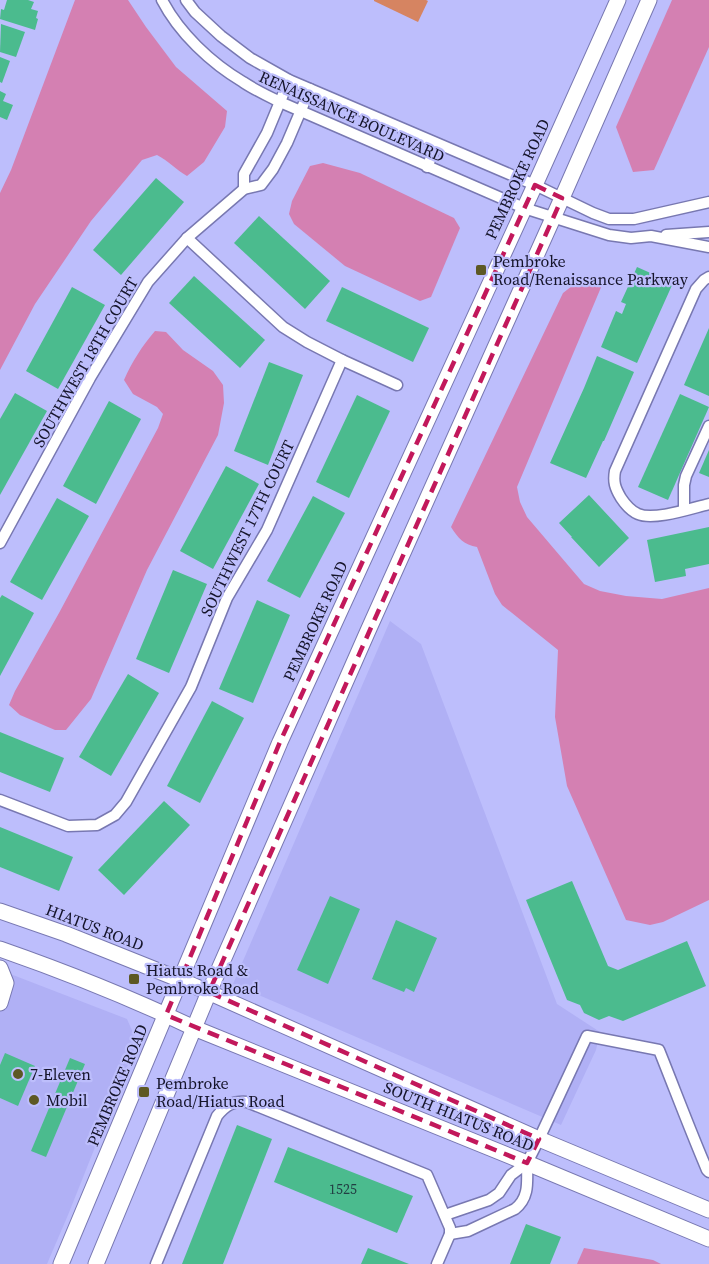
<svg xmlns="http://www.w3.org/2000/svg" width="709" height="1264" font-family="'Source Serif 4',serif">
  <style>
    .built { fill: #b0b0f5 }
    .green { fill: #d68461 }
    .water { fill: #d480b2 }
    .building { fill: #4bbb8e }
    .lines { fill: none; stroke-linecap: round; stroke-linejoin: round }
    .street-casing { stroke: #7878b1; stroke-width: 13 }
    .secondary-casing { stroke: #7878b1; stroke-width: 17 }
    .street { stroke: #fff; stroke-width: 10 }
    .secondary { stroke: #fff; stroke-width: 15 }
    .marked { fill: none; stroke: #c2185b; stroke-width: 4.5; stroke-dasharray: 12 8; stroke-linejoin: round }
    .poi-dot { fill: #5d5824; stroke: #bdbefc; stroke-width: 2 }
    .labels { text-anchor: middle; stroke-width: 4.5; stroke-linejoin: round; paint-order: stroke }
    .number-label { font-size: 14px; fill: #223e43 }
    .street-label { font-size: 16px; fill: #15142a; stroke: #bdbefc }
    .poi-label { font-size: 16px; fill: #15142a; stroke: #bdbefc; text-anchor: start }
  </style>
  <rect width="100%" height="100%" fill="#bdbefc"/>
  <g class="built">
    <path d="M390 621 421 644 557 1004 600 1032 596 1050 561 1125 233 984Z"/>
    <path d="M0 970 127 1019 137 1042 68 1215 47 1264H0Z"/>
  </g>
  <path class="green" d="M374 0H426L428 1 418 22 374 1Z"/>
  <g class="water">
    <path d="M75 0H128L146 27 176 67 227 111 225 127 204 162 187 176C176 170 169 161 157 155L142 160 91 221 35 304 0 370V193L11 170Z"/>
    <path d="M672 0H709V47L654 170 633 172 616 127Z"/>
    <path d="M323 163 360 173 454 218 460 228 431 297 420 301 345 266 294 224 289 214 292 201 310 166Z"/>
    <path d="M585 276 602 285 517 487 520 502 527 517 584 584 600 591 626 596 662 599 709 588V900L663 922 650 925 626 920 567 786 555 717 558 650 502 605 495 594 477 547C464 545 458 538 451 527L563 293Z"/>
    <path d="M155 331 166 332 183 350 213 371 223 385 224 403 218 435 147 570 91 699 66 730H55L20 715 9 705 15 691 59 613 158 428 163 414 157 407 133 394 124 380C132 362 142 346 155 331Z"/>
    <path d="M584 1248 653 1260 661 1264H577Z"/>
  </g>
  <g class="building">
    <path d="M7 0H28L34 2 31 9 38 11 36 18 38 19 35 30 0 19 1 9 4 10Z"/>
    <path d="M1 24 25 32 16 57 0 52Z"/>
    <path d="M0 57 10 61 2 83 0 82Z"/>
    <path d="M0 91 6 94 3 101 13 105 7 120 0 117Z"/>
    <path d="M156 178 184 202 121 275 93 250Z"/>
    <path d="M259 216 330 281 305 309 234 243Z"/>
    <path d="M637 267 673 283 637 363 601 347 616 311 622 314 626 304 621 302Z"/>
    <path d="M194 276 265 340 240 368 169 303Z"/>
    <path d="M72 287 105 305 58 389 26 371Z"/>
    <path d="M342 287 429 328 413 362 326 321Z"/>
    <path d="M709 328V396L684 385Z"/>
    <path d="M597 356 634 372 604 441H603L586 478 550 463 584 388Z"/>
    <path d="M269 362 303 375 268 465 234 451Z"/>
    <path d="M15 393 47 411 0 495V419Z"/>
    <path d="M680 394 709 407 668 500 638 487Z"/>
    <path d="M357 395 390 411 349 498 316 482Z"/>
    <path d="M109 401 141 419 96 504 63 486Z"/>
    <path d="M709 450V477L699 473Z"/>
    <path d="M226 466 259 484 213 569 180 551Z"/>
    <path d="M589 495 629 538 599 567 571 537H572L559 523Z"/>
    <path d="M313 496 345 513 300 598 267 581Z"/>
    <path d="M57 498 89 516 42 600 10 582Z"/>
    <path d="M709 527V564L685 569 686 576 655 582 647 540Z"/>
    <path d="M173 570 207 584 169 673 136 659Z"/>
    <path d="M2 595 34 613 0 676V598Z"/>
    <path d="M257 600 290 615 253 703 219 689Z"/>
    <path d="M128 674 159 693 111 776 79 757Z"/>
    <path d="M212 701 244 718 200 803 167 786Z"/>
    <path d="M0 732 64 758 50 792 0 772Z"/>
    <path d="M164 801 190 825 124 895 98 870Z"/>
    <path d="M0 827 73 857 59 891 0 867Z"/>
    <path d="M572 881 608 966 618 970 687 941 706 986 623 1021 609 1016 599 1020 584 1013 580 1005 567 1000 526 900Z"/>
    <path d="M330 896 360 909 328 984 297 970Z"/>
    <path d="M396 920 437 938 414 992 406 988 404 992 372 979Z"/>
    <path d="M5 1053 35 1066 18 1106 0 1098V1065Z"/>
    <path d="M70 1058 85 1064 46 1157 31 1151Z"/>
    <path d="M237 1125 272 1139 223 1264H182Z"/>
    <path d="M288 1147 413 1196 397 1233 274 1182Z"/>
    <path d="M526 1224 561 1237 550 1264H510Z"/>
    <path d="M368 1248 409 1264H361Z"/>
  </g>
  <g class="lines">
    <g class="street-casing">
      <g id="street">
        <path d="M162 0C179 33 211 63 243 82 255 90 268 96 280 102L524 208 609 235 631 238 651 236 709 247"/>
        <path d="M186 0 195 12 221 36 250 58 289 80 535 185 593 213 609 219H634L709 202"/>
        <path d="M427 167 437 144"/>
        <path d="M244 189V174L267 133 289 80"/>
        <path d="M666 235 709 232"/>
        <path d="M187 238 283 327 307 342 342 360 397 385"/>
        <path d="M709 277 704 280 696 289 615 471C613 482 615 488 621 498 625 504 631 511 638 514 654 521 692 508 709 504"/>
        <path d="M684 510V485L686 476 709 426"/>
        <path d="M0 543 90 378 148 282 187 238 244 189 261 185 273 169 287 143 310 89"/>
        <path d="M0 800 68 826 97 825 115 815 126 802 191 687 227 598 267 530 342 360"/>
        <path d="M445 1215 489 1200 499 1193 511 1175 527 1163 539 1139 587 1036 659 1050C675 1090 690 1130 707 1170L709 1172"/>
        <path d="M450 1234 468 1231 515 1209C530 1197 527 1181 527 1163"/>
        <path d="M156 1264 217 1116C226 1105 233 1101 247 1102L427 1175 450 1228V1234L437 1264"/>
      </g>
    </g>
    <g class="secondary-casing">
      <g id="secondary">
        <path d="M0 911 66 934 181 980 539 1139 709 1210"/>
        <path d="M0 949C66 972 131 998 194 1028L527 1163 709 1239"/>
        <path d="M0 968 6 983 0 1003"/>
        <path d="M61 1264 280 742 535 185 618 0"/>
        <path d="M96 1264 209 992 367 633 562 198 649 0"/>
      </g>
    </g>
    <use href="#street" class="street"/>
    <use href="#secondary" class="secondary"/>
  </g>
  <path class="marked" d="M535 185 562 198 209 992 539 1139 527 1163 166 1015 280 742Z"/>
  <g class="poi-dot">
    <rect x="475" y="264" width="12" height="12" rx="3"/>
    <rect x="128" y="973" width="12" height="12" rx="3"/>
    <circle cx="18" cy="1074" r="6"/>
    <rect x="138" y="1086" width="12" height="12" rx="3"/>
    <circle cx="34" cy="1100" r="6"/>
  </g>
  <g class="labels">
    <g class="number-label">
      <text x="343" y="1194">1525</text>
    </g>
    <g class="street-label">
      <text transform="translate(352 116) rotate(24)" y="6">RENAISSANCE BOULEVARD</text>
      <text transform="translate(517 179) rotate(-65)" y="6">PEMBROKE ROAD</text>
      <text transform="translate(85 362) rotate(-60)" y="6">SOUTHWEST 18TH COURT</text>
      <text transform="translate(247 528) rotate(-64)" y="6">SOUTHWEST 17TH COURT</text>
      <text transform="translate(315 621) rotate(-65)" y="6">PEMBROKE ROAD</text>
      <text transform="translate(95 927) rotate(21)" y="6">HIATUS ROAD</text>
      <text transform="translate(117 1085) rotate(-67)" y="6">PEMBROKE ROAD</text>
      <text transform="translate(459 1116) rotate(22)" y="6">SOUTH HIATUS ROAD</text>
    </g>
    <g class="poi-label">
      <text x="493" y="267">Pembroke<tspan x="493" dy="18">Road/Renaissance Parkway</tspan></text>
      <text x="146" y="976">Hiatus Road &amp;<tspan x="146" dy="18">Pembroke Road</tspan></text>
      <text x="30" y="1080">7-Eleven</text>
      <text x="156" y="1089">Pembroke<tspan x="156" dy="18">Road/Hiatus Road</tspan></text>
      <text x="46" y="1106">Mobil</text>
    </g>
  </g>
</svg>
